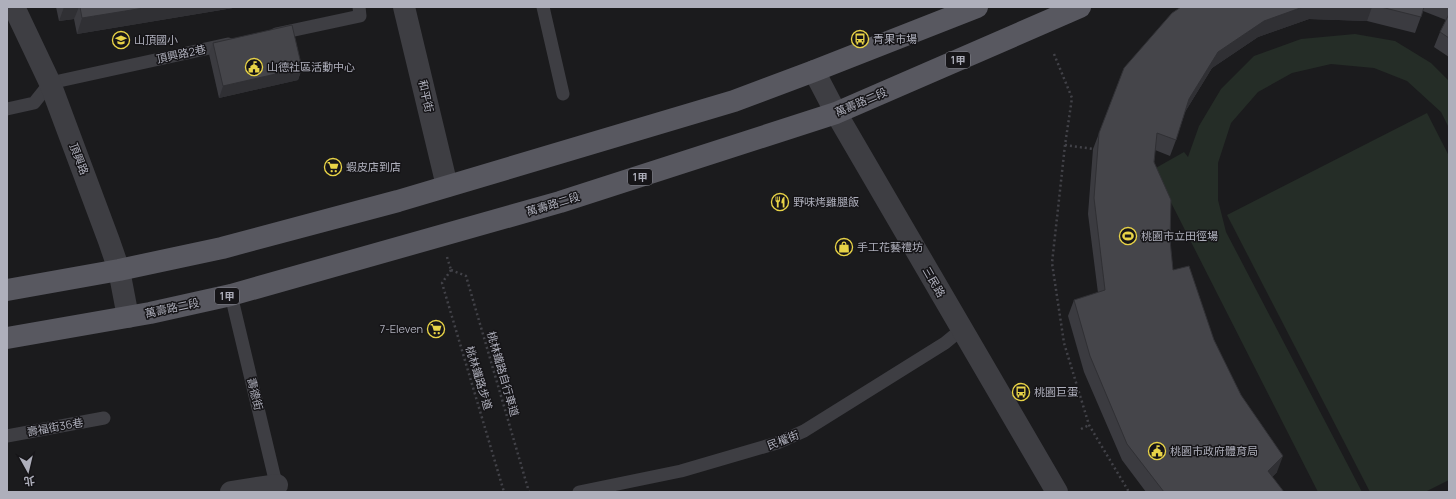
<svg xmlns="http://www.w3.org/2000/svg" width="1456" height="499" font-family="Manrope,'Noto Sans TC',sans-serif">
  <style>
    .green { fill: #252d27 }
    .lines { fill: none; stroke-linecap: round; stroke-linejoin: round }
    .path { stroke: #424248; stroke-width: 2.5; stroke-dasharray: 2 3; stroke-linecap: butt }
    .service { stroke: #3e3e43; stroke-width: 13 }
    .minor { stroke: #3e3e43; stroke-width: 22 }
    .tertiary { stroke: #3e3e43; stroke-width: 22 }
    .primary { stroke: #585860; stroke-width: 22 }
    .wall { fill: #3b3b40 }
    .shaded-wall { fill: #303034 }
    .building { fill: #45454a; stroke: #303034 }
    .labels { text-anchor: middle; stroke-width: 3; stroke-linejoin: round; paint-order: stroke }
    .shield { fill: #161518; stroke: #80818a; stroke-width: 1 }
    .shield-label { font-size: 10px; font-weight: bold; fill: #aeafbb }
    .poi-label { font-size: 11px; fill: #aeafbb; stroke: #161518; text-anchor: start }
    .street-label { font-size: 11px; fill: #aeafbb; stroke: #161518 }
  </style>
  <rect width="100%" height="100%" fill="#1b1b1d"/>
  <g class="green">
    <path d="M1355 34 1395 41 1431 63 1449 81V128L1441 112 1407 81 1374 68 1331 64 1292 73 1258 92 1231 123 1218 163V200L1226 232 1362 492H1318L1154 169 1184 152 1188 157 1199 126 1221 89 1254 56 1301 39Z"/>
    <path d="M1427 113 1449 156V480L1425 492H1370L1227 215Z"/>
  </g>
  <g class="lines">
    <g class="path">
      <path d="M1054 54 1072 98 1065 145 1052 263 1064 343 1089 425 1129 492"/>
      <path d="M1065 145 1093 149"/>
      <path d="M447 257 451 270"/>
      <path d="M451 270 466 276 529 492"/>
      <path d="M451 270 442 283 504 492"/>
      <path d="M1081 429 1089 425"/>
    </g>
    <g class="service">
      <path d="M543 7 563 94"/>
      <path d="M276 34 360 16 359 7"/>
      <path d="M7 109 34 103 50 83 228 44"/>
      <path d="M231 295 278 492"/>
      <path d="M7 436 104 418"/>
      <path d="M579 492 681 471 777 443 804 431 945 343 962 329"/>
    </g>
    <g class="minor">
      <path d="M14 7 50 83 109 241 119 270 128 317"/>
      <path d="M404 7 447 186"/>
      <path d="M231 492 277 485"/>
    </g>
    <path class="tertiary" d="M814 71 836 113 1057 492"/>
    <g class="primary">
      <path d="M7 290 119 270 222 248 398 201 734 101 814 71 977 7"/>
      <path d="M7 338 150 313 231 295 560 202 836 113 1080 7"/>
    </g>
  </g>
  <g class="wall">
    <path d="M56 7H239L77 34 74 19 59 21Z"/>
    <path d="M1181 7H1449V57L1434 47 1440 32 1446 20 1423 11 1415 33 1367 21 1309 19 1258 37 1212 68 1185 112 1176 140 1170 156 1155 150 1154 162 1170 240 1173 270 1214 340 1277 472 1272 477 1284 492H1146L1122 460 1084 372 1068 316 1074 300 1098 293 1088 214 1093 149 1124 68Z"/>
    <path d="M213 43 302 68 298 80 219 98 209 54Z"/>
  </g>
  <g class="shaded-wall">
    <path d="M64 7H79L74 19 59 21Z"/>
    <path d="M150 7H239L77 34 82 18Z"/>
    <path d="M1303 7H1372L1367 21 1309 19 1258 37 1212 68 1183 115 1189 99 1218 52 1264 21Z"/>
    <path d="M302 68 298 80 219 98 223 86Z"/>
    <path d="M1283 456 1277 472 1262 487 1268 471Z"/>
  </g>
  <g class="building">
    <path d="M80 7H150L82 18Z"/>
    <path d="M1181 7H1303L1264 21 1218 52 1189 99 1176 140 1157 133 1154 162 1171 200 1170 240 1173 270 1189 266 1214 340 1241 395 1283 456 1268 471 1284 492H1164L1127 444 1090 356 1074 300 1105 290 1094 198 1099 133 1124 68 1172 13Z"/>
    <path d="M1381 7H1424L1421 17Z"/>
    <path d="M1449 14V38L1440 32Z"/>
    <path d="M292 25 302 68 223 86 213 43Z"/>
  </g>
  <defs>
    <g id="bus-ring" transform="scale(0.9)"><circle r="9.5" fill="#161518" stroke="#e8d347" stroke-width="1.5"/><path d="M-5-6H5V4H4V6H2V4H-2V6H-4V4H-5ZM-3.5-4V0h7V-4ZM-3.5 1.2v1.5H-2V1.2ZM2 1.2v1.5H3.5V1.2Z" fill="#e8d347"/></g>
    <g id="school-ring" transform="scale(0.9)"><circle r="9.5" fill="#161518" stroke="#e8d347" stroke-width="1.5"/><path d="M0-5L7-2L0 1L-7-2ZM-4 1L0 2.5L4 1V4Q0 6-4 4Z" fill="#e8d347"/></g>
    <g id="civic-ring" transform="scale(0.9)"><circle r="9.5" fill="#161518" stroke="#e8d347" stroke-width="1.5"/><path d="M-.6-6.5H3V-4.5H.6V-3L4-1V1h2V6H-6V1h2V-1L-.6-3ZM-1.2 2.5V6h2.4V2.5Z" fill="#e8d347"/></g>
    <g id="supermarket-ring" transform="scale(0.9)"><circle r="9.5" fill="#161518" stroke="#e8d347" stroke-width="1.5"/><path d="M-6-5.5h2.5l.6 2H6L4.5 2H-2.5L-4.4-4H-6ZM-1.5 3.2a1.3 1.3 0 1 0 .1 0ZM3 3.2a1.3 1.3 0 1 0 .1 0Z" fill="#e8d347"/></g>
    <g id="restaurant-ring" transform="scale(0.9)"><circle r="9.5" fill="#161518" stroke="#e8d347" stroke-width="1.5"/><path d="M-5-6h1v4h1v-4h1v4h1v-4h1v5L-1.5 .5V6h-2V.5L-5-1ZM5-6V6H3V1.5H1.5Q1.5-4 5-6Z" fill="#e8d347"/></g>
    <g id="stadium-ring" transform="scale(0.9)"><circle r="9.5" fill="#161518" stroke="#e8d347" stroke-width="1.5"/><path d="M0-5a6.5 5 0 1 0 0 10a6.5 5 0 1 0 0-10ZM-3.5-1.8h7v3.6h-7Z" fill="#e8d347"/></g>
    <g id="shop-ring" transform="scale(0.9)"><circle r="9.5" fill="#161518" stroke="#e8d347" stroke-width="1.5"/><path d="M-5-2.5h2.3a2.7 3.5 0 0 1 5.4 0H5L5.5 6h-11ZM-1.5-2.5h3a1.5 2.3 0 0 0-3 0Z" fill="#e8d347"/></g>
  </defs>
  <g fill-rule="evenodd">
    <use href="#bus-ring" x="860" y="39"/>
    <use href="#school-ring" x="121" y="40"/>
    <use href="#civic-ring" x="254" y="67"/>
    <use href="#supermarket-ring" x="333" y="167"/>
    <use href="#restaurant-ring" x="780" y="202"/>
    <use href="#stadium-ring" x="1128" y="236"/>
    <use href="#shop-ring" x="844" y="247"/>
    <use href="#supermarket-ring" x="436" y="329"/>
    <use href="#bus-ring" x="1021" y="392"/>
    <use href="#civic-ring" x="1157" y="451"/>
  </g>
  <g class="labels">
    <g class="shield">
      <rect x="946" y="52" width="24" height="16" rx="3"/>
      <rect x="628" y="169" width="24" height="16" rx="3"/>
      <rect x="215" y="288" width="24" height="16" rx="3"/>
    </g>
    <g class="shield-label">
      <text x="958" y="64">1甲</text>
      <text x="640" y="181">1甲</text>
      <text x="227" y="300">1甲</text>
    </g>
    <g class="poi-label">
      <text x="873" y="43">青果市場</text>
      <text x="134" y="44">山頂國小</text>
      <text x="267" y="71">山德社區活動中心</text>
      <text x="346" y="171">蝦皮店到店</text>
      <text x="793" y="206">野味烤雞腿飯</text>
      <text x="1141" y="240">桃園市立田徑場</text>
      <text x="857" y="251">手工花藝禮坊</text>
      <text x="423" y="333" text-anchor="end">7-Eleven</text>
      <text x="1034" y="396">桃園巨蛋</text>
      <text x="1170" y="455">桃園市政府體育局</text>
    </g>
    <g class="street-label">
      <text transform="translate(181 54) rotate(-12)" y="4">頂興路2巷</text>
      <text transform="translate(426 96) rotate(77)" y="4">和平街</text>
      <text transform="translate(861 102) rotate(-23)" y="4">萬壽路二段</text>
      <text transform="translate(79 159) rotate(69)" y="4">頂興路</text>
      <text transform="translate(553 204) rotate(-17)" y="4">萬壽路二段</text>
      <text transform="translate(934 282) rotate(60)" y="4">三民路</text>
      <text transform="translate(172 308) rotate(-12)" y="4">萬壽路二段</text>
      <text transform="translate(503 374) rotate(74)" y="4">桃林鐵路自行車道</text>
      <text transform="translate(479 378) rotate(73)" y="4">桃林鐵路步道</text>
      <text transform="translate(255 394) rotate(76)" y="4">壽德街</text>
      <text transform="translate(55 427) rotate(-10)" y="4">壽福街36巷</text>
      <text transform="translate(783 440) rotate(-21)" y="4">民權街</text>
    </g>
  </g>
  <rect width="1456" height="499" fill="none" stroke="#aeafbb" stroke-width="16"/>
  <g transform="translate(28 471) rotate(172)" stroke="#161518" stroke-width="3" paint-order="stroke">
  <path d="M0-3L7 15L0 10L-7 15Z" fill="#aeafbb"/>
  <text y="-6" font-size="11" font-weight="bold" text-anchor="middle" fill="#aeafbb">北</text>
  </g>
</svg>
